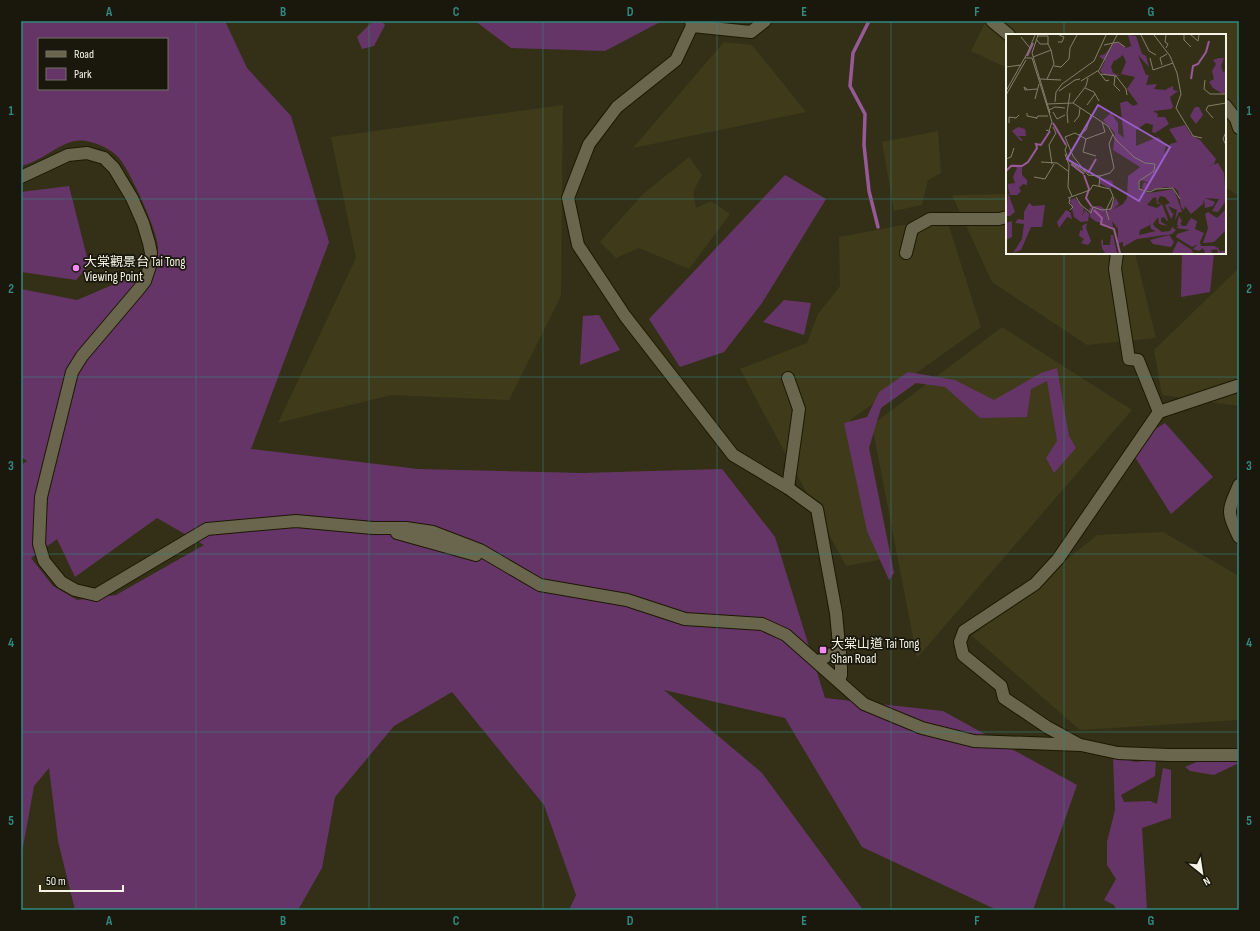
<svg xmlns="http://www.w3.org/2000/svg" width="1260" height="931" font-family="'Sofia Sans Condensed','Noto Sans TC',sans-serif">
  <style>
    .built { fill: #3f3a1a }
    .green { fill: #663567; fill-rule: evenodd }
    .lines { fill: none; stroke-linecap: round; stroke-linejoin: round }
    .stream { stroke: #975997; stroke-width: 3.5 }
    .minor-casing { stroke: #1c1802; stroke-width: 14 }
    .minor { stroke: #6a664d; stroke-width: 12 }
    .grid { fill: none; stroke: #328980; stroke-width: 1; stroke-opacity: 0.55 }
    .poi-dot { fill: #f28af3; stroke: #1a180d; stroke-width: 1.5 }
    .labels { text-anchor: middle; stroke-width: 3.5; stroke-linejoin: round; paint-order: stroke }
    .poi-label { font-size: 13px; fill: #f6f4e6; stroke: #1a180d; text-anchor: start }
    .inset-river { fill: none; stroke: #975997; stroke-width: 2 }
    .inset-road { fill: none; stroke: #827e6a; stroke-width: 1 }
    .view { fill: #9a5ec9; fill-opacity: 0.15; stroke: #9a5ec9; stroke-width: 2 }
    .inset-edge { fill: none; stroke: #f6f4e6; stroke-width: 2 }
    .neatline { fill: none; stroke: #328980; stroke-width: 1.5 }
    .grid-label { font-size: 13px; text-anchor: middle; font-weight: bold; fill: #328980 }
  </style>
  <rect width="100%" height="100%" fill="#343018"/>
  <g class="built">
    <path d="M986 21H1239V196L1225 187V35H1007V68L971 51Z"/>
    <path d="M724 42 752 45 806 112 633 148Z"/>
    <path d="M563 105 561 296 509 400 391 395 278 423 356 258 331 137Z"/>
    <path d="M938 131 941 173 928 180 922 205 894 211 882 142Z"/>
    <path d="M689 157 702 175 693 192 696 208 711 201 730 214 689 269 639 248 616 258 600 242 643 194Z"/>
    <path d="M1007 194V253H1135L1156 338 1087 345 992 282 952 195Z"/>
    <path d="M946 217 981 327 850 420 884 559 846 566 740 369 807 343 818 314 840 286 839 237Z"/>
    <path d="M1239 268V406L1162 395 1154 350Z"/>
    <path d="M1002 327 1132 410 917 658 872 425Z"/>
    <path d="M1163 532 1239 576V720L1080 730 972 636 1097 535Z"/>
  </g>
  <g class="green">
    <path d="M21 21H225L247 68 291 116 329 242 251 449 418 469 583 473 722 469 775 537 825 698 943 711 1077 785 1033 910H997L862 847 785 718 664 690 762 773 863 910H569L576 895 544 805 452 692 394 726 335 797 322 868 298 910H75L58 841 49 768 34 786 21 858V465L27 461 21 457V289L77 300 157 266C157 260 158 253 158 247 157 230 130 171 119 158 110 147 87 138 74 141 55 146 40 162 21 166ZM39 39H167V89H39ZM157 518 204 545 116 595 77 600 53 586 31 558 57 539 75 577Z"/>
    <path d="M373 21H381L385 25 374 46 362 49 357 37Z"/>
    <path d="M475 21H662L605 51 511 48Z"/>
    <path d="M785 175 826 199 762 303 724 352 680 367 649 319Z"/>
    <path d="M69 186 89 265 76 280 21 272V192Z"/>
    <path d="M1182 253H1214L1210 292 1181 297Z"/>
    <path d="M784 300 811 303 804 335 763 322Z"/>
    <path d="M599 315 620 350 580 365 583 316Z"/>
    <path d="M1057 368 1069 436 1076 448 1054 473 1046 458 1057 441 1047 381 1031 389 1027 417 980 418 945 387 916 383 881 408 869 448 894 573 889 580 867 531 844 423 867 417 879 392 908 372 955 380 994 400 1041 373Z"/>
    <path d="M1165 423 1213 477 1171 514 1135 457 1146 435Z"/>
    <path d="M1113 756 1136 762 1156 759 1155 776 1121 795 1124 802 1150 801 1157 804 1163 768 1171 770V818L1142 828 1147 910H1116L1114 905 1104 900 1116 879 1107 865V842L1115 810Z"/>
    <path d="M1213 757 1239 763 1214 775 1190 771 1185 767 1206 758Z"/>
  </g>
  <g class="lines">
    <path class="stream" d="M869 21 853 53 850 86 865 114 864 145 869 191 878 227"/>
    <g class="minor-casing">
      <g id="minor">
        <path d="M691 21 692 26 676 60 617 107 589 144 568 198 578 245 625 316 733 455 788 488 817 509 836 613 841 667V675L839 681"/>
        <path d="M992 21 1009 35"/>
        <path d="M692 26 751 32 765 21"/>
        <path d="M1225 105 1236 119 1239 128"/>
        <path d="M21 177 68 155 87 153 104 158 114 168 132 198 143 223 149 243 151 253 150 266 145 281 138 290 82 356 72 372 41 497 39 544 44 561 61 582 75 590 96 595 207 529 296 521 373 528H406L433 532 480 550 540 585 627 600 685 619 762 624 786 635 864 704 922 728 974 741 1081 745 1118 753 1168 755H1239"/>
        <path d="M906 253 912 229 930 219H999L1007 217"/>
        <path d="M1117 253 1115 269 1129 359 1138 360 1159 412"/>
        <path d="M788 378 799 409 788 488"/>
        <path d="M1239 485C1228 511 1226 511 1239 537"/>
        <path d="M397 533 476 555"/>
        <path d="M818 663C825 656 830 653 840 652"/>
        <path d="M1078 744 1047 727 1004 698 1001 686 963 655 960 642 964 631 1035 584 1058 559 1159 412 1237 386H1239"/>
      </g>
    </g>
    <use href="#minor" class="minor"/>
  </g>
  <path class="grid" d="M196 21V910M369 21V910M543 21V910M717 21V910M891 21V910M1064 21V35M21 199H1007M1225 199H1239M1064 253V910M21 377H1239M21 554H1239M21 732H1239"/>
  <g class="poi-dot">
    <circle cx="76" cy="268" r="4"/>
    <rect x="819" y="646" width="8" height="8" rx="2"/>
  </g>
  <g class="labels">
    <g class="poi-label">
      <text x="84" y="266">大棠觀景台 Tai Tong<tspan x="84" dy="15">Viewing Point</tspan></text>
      <text x="831" y="648">大棠山道 Tai Tong<tspan x="831" dy="15">Shan Road</tspan></text>
    </g>
  </g>
  <g transform="translate(1006 34)">
    <rect width="220" height="220" fill="#343018"/>
    <path d="M122 1 130 2 136 20 140 22 143 33 132 21 140 41H143L140 51 151 50 148 55 159 56 167 52V56L172 57 164 63 167 73 165 75 147 77 152 80 151 83H159L163 90 149 99 146 98 147 91 140 89 130 96V112L152 103 160 111 158 120 164 115V110L171 108 163 95 179 91 185 101 194 106 210 125 208 130 198 134 212 129 218 139 220 167 212 178 206 177 213 165 199 164 209 168 207 172 199 174 198 165 197 170 185 180 179 172 178 176 175 173 172 157 169 154 159 153 143 157 136 154 138 148 144 151 139 147 133 146 132 154 143 159 168 155 176 178H173L169 186 171 176 162 172 167 180 169 177 165 185 159 171 164 169 159 163 154 162 151 168 155 169 151 170 150 163 147 164 141 171 151 174 156 170 162 186 161 187 158 183 155 184V188L162 192 157 191 153 190 152 183 147 190 149 193 156 198 164 197 166 193 170 196 166 200 131 205 117 213V208L112 209V195L106 187 107 193 89 187 84 183 83 175 87 172H94L102 177 110 164 113 170 106 176 117 170 121 164 122 142 134 133 107 116 109 99 97 86 105 79 112 89V99L118 104 114 69 121 67 127 72 132 70 121 55 129 43 115 40 120 28 117 21 109 27 108 26 105 33 107 39 115 42 99 41 94 37 99 27 93 22 99 20 108 9H113L120 14 125 12ZM143 184 145 195 150 197 133 201 134 196 144 191ZM213 24H218L215 32 217 38 220 37V58L217 60 207 54 203 48 208 45 206 37 210 30 207 26ZM189 73H193L197 81 190 90 184 82ZM12 93 19 95 20 102H12L17 106 15 107 6 97ZM5 130 16 131V141L21 146V151L17 150 13 154 15 157 11 161H4L2 154V150L9 149 7 143 11 134ZM95 144 106 147 108 152 103 154 93 149ZM2 159 9 178 4 182H0ZM69 164 78 175 76 182 79 176 83 180 82 187 75 188 68 183 64 166ZM23 169 27 172 39 171 36 193H25L15 216 7 219 16 205 18 190 9 189 12 185 18 186V178ZM220 175V196L208 208 197 209 202 194 199 180 202 178 211 184ZM60 176 64 178 66 185 61 183 53 194 51 188ZM173 182 176 187 174 190 177 192H180L185 184 191 187 189 195 198 199 194 208 195 212H208L212 214 215 219V217H219L220 219H212L211 215 205 216 206 219H199L197 214 193 217 187 215 192 210 186 213 170 203 171 200 184 196 170 194 173 192 171 191ZM6 187V203L0 206V189ZM81 189 80 194 85 207 82 211 75 209 78 205 73 202 74 196 77 197 76 192ZM105 201H107L111 219H99L96 214 95 207 97 205V211H104ZM163 201 168 208 165 213 147 210 144 206ZM172 207 186 216 187 219H166Z" fill="#663567" fill-rule="evenodd"/>
    <path class="inset-river" d="M21 22 27 9M185 45 187 32 192 30 200 18 203 7M47 89 60 111M65 130 78 140M0 137 5 132H16L22 128 31 114 30 110 35 111 44 97M82 139 90 125M78 141 83 155 80 164 86 173M88 176 96 184 95 190 108 195 114 219"/>
    <path class="inset-road" d="M32 1 26 19 44 79M135 1 143 17 150 21M148 1 164 22 171 39 175 60 170 74 187 102 196 104M160 1 159 8 162 10 160 14M178 1V6L185 13M185 1 192 7 193 1M31 2H42V10M15 3 24 14M30 5 34 10H42L45 16 48 30 41 45M52 8H56L58 3 53 1M98 11 112 8 119 13M27 23 45 16M19 24H26L46 88 43 97 40 96M144 24 147 36 167 29M156 31 154 24 161 20M48 32 55 33 63 25 64 14 71 1M0 33 15 31M92 37 100 47 103 46M95 40 110 42 120 55 121 61M109 42 108 51 114 57M34 45 55 46M199 46 198 55 204 60H220M75 47 93 36 111 1M79 54 88 58 93 67M21 55 18 53 19 56 31 55M0 57 22 18 29 1M53 57 69 46 74 45M0 61 20 26M29 65 33 50M49 68 50 58 56 50 88 27 100 1M67 69 102 92 110 106 128 123 139 129 149 130 148 137 133 147V155L144 158 150 155 167 154 174 165M40 70 67 69 80 52 82 44M81 71 89 60M43 76 49 73 59 74M47 78 51 85 59 81M21 79V82L31 84M207 84 200 76 202 72 220 69M30 85 32 82H42M68 88 73 82 74 74M3 89V83L10 84 13 81M62 89 61 79 64 59M220 98 217 105 220 111M73 101 80 96 85 81M80 105 77 118 90 122M61 111 59 116 63 127 79 138M59 120 63 131 62 153 66 162M0 125 5 123 8 114M35 128 51 129 62 137M46 130 43 111 50 99 47 93M94 142 82 141 67 122 59 103 69 99 80 105 99 98 96 88M28 143 39 145 48 130M93 152 94 142 104 139 108 134 103 110 107 100M70 163 75 171 85 179 87 173 96 176 105 175 108 163M62 164 84 156 87 151 104 155 107 162 100 176 103 186M64 176 67 173 63 169 64 164"/>
    <path class="view" d="M92 71 164 113 133 167 61 125Z"/>
    <rect width="220" height="220" class="inset-edge"/>
  </g>
  <rect width="1260" height="931" fill="none" stroke="#1a180d" stroke-width="44"/>
  <rect x="38" y="38" width="130" height="52" fill="#1a180d" stroke="#727064"/>
  <rect x="46" y="51" width="20" height="6" fill="#6a664d" stroke="#727064"/>
  <text x="74" y="58" font-size="12" fill="#f6f4e6">Road</text>
  <rect x="46" y="68" width="20" height="12" fill="#663567" stroke="#727064"/>
  <text x="74" y="78" font-size="12" fill="#f6f4e6">Park</text>
  <g transform="translate(1202 873) rotate(150)" stroke="#1a180d" stroke-width="3" paint-order="stroke">
  <path d="M0-3L7 15L0 10L-7 15Z" fill="#f6f4e6"/>
  <text y="-6" font-size="11" font-weight="bold" text-anchor="middle" fill="#f6f4e6">N</text>
  </g>
  <path d="M40 885v6h83v-6" fill="none" stroke="#f6f4e6" stroke-width="2"/>
  <text x="46" y="885" font-size="12" fill="#f6f4e6" stroke="#1a180d" stroke-width="3" paint-order="stroke">50 m</text>
  <rect x="22" y="22" width="1216" height="887" class="neatline"/>
  <g class="grid-label">
    <text x="109" y="16">A</text>
    <text x="283" y="16">B</text>
    <text x="456" y="16">C</text>
    <text x="630" y="16">D</text>
    <text x="804" y="16">E</text>
    <text x="977" y="16">F</text>
    <text x="1151" y="16">G</text>
    <text x="11" y="115">1</text>
    <text x="1249" y="115">1</text>
    <text x="11" y="293">2</text>
    <text x="1249" y="293">2</text>
    <text x="11" y="470">3</text>
    <text x="1249" y="470">3</text>
    <text x="11" y="647">4</text>
    <text x="1249" y="647">4</text>
    <text x="11" y="825">5</text>
    <text x="1249" y="825">5</text>
    <text x="109" y="925">A</text>
    <text x="283" y="925">B</text>
    <text x="456" y="925">C</text>
    <text x="630" y="925">D</text>
    <text x="804" y="925">E</text>
    <text x="977" y="925">F</text>
    <text x="1151" y="925">G</text>
  </g>
</svg>
